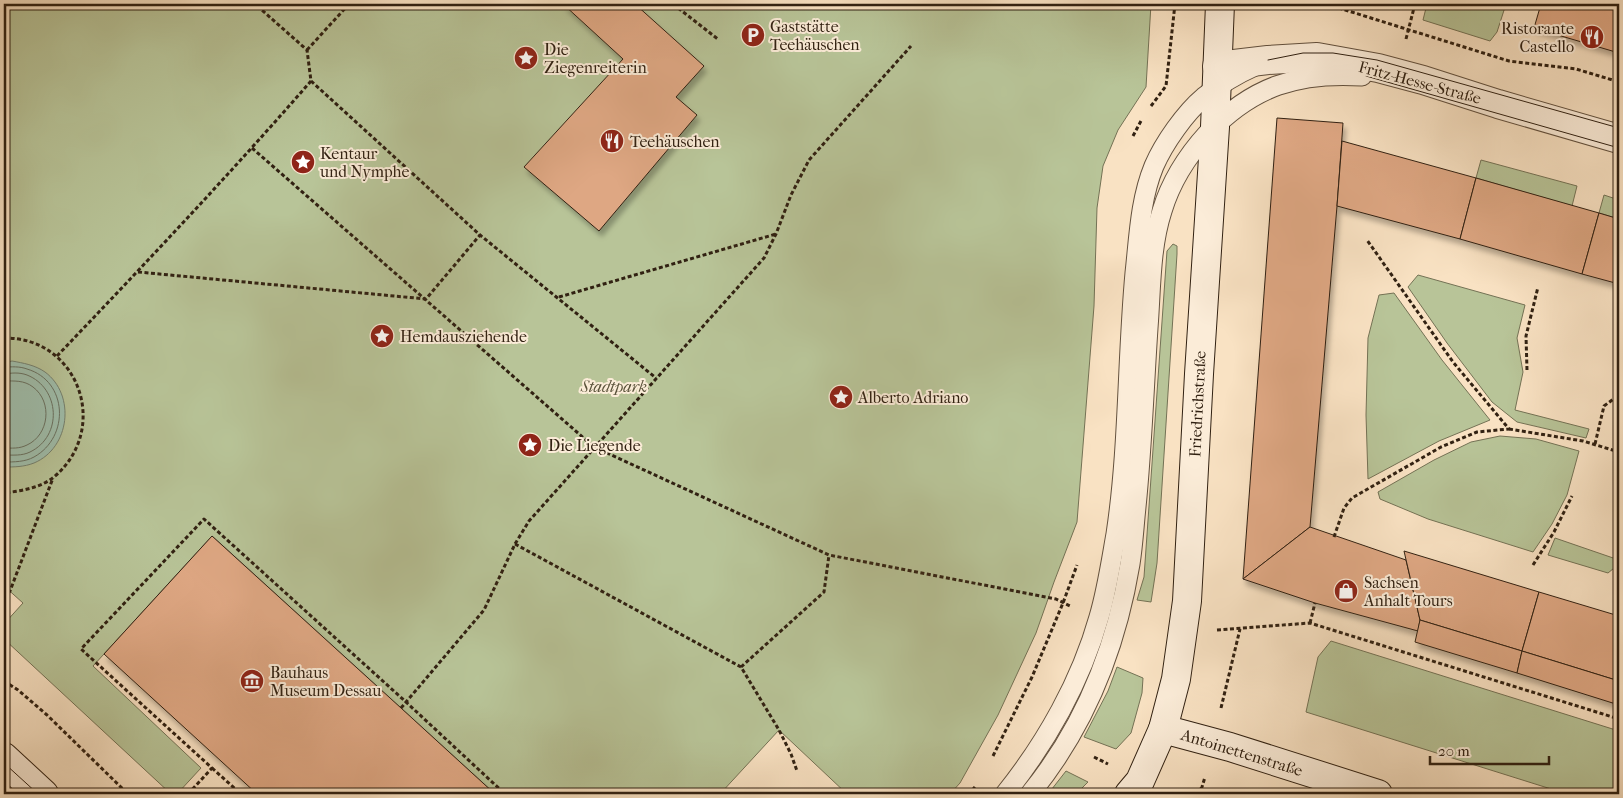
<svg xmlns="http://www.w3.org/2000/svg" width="1623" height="798" font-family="'IM FELL French Canon',serif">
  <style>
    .green { fill: #b8c498; stroke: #747255 }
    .water { fill: #9fbfad; stroke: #73806f }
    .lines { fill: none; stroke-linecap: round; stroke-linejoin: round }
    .shore { stroke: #687060; stroke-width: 1 }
    .building { fill: #dea783; stroke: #312112; filter: url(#shadow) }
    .lane-casing { stroke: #63513e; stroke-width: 21 }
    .street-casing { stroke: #63513e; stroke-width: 30 }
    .secondary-casing { stroke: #312112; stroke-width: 30 }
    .path { stroke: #312112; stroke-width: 3; stroke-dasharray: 4 2.5; stroke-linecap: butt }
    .lane { stroke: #fbecd8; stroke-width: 19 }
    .street { stroke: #fbecd8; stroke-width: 28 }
    .secondary { stroke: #fbecd8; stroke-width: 28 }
    .tram { stroke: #312112; stroke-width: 1 }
    .labels { text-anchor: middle; stroke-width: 4; stroke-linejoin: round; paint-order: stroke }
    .poi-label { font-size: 16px; fill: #312112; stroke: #fbecd8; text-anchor: start }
    .street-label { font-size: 16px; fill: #312112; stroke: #fbecd8 }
    .park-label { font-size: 16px; font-style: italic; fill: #5a523a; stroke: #fbecd8 }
  </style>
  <defs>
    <filter id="shadow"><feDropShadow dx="3" dy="5.5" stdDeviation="2.5" flood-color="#0004"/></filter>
  </defs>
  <rect width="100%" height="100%" fill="#f9e2c3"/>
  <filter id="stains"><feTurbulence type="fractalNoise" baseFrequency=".004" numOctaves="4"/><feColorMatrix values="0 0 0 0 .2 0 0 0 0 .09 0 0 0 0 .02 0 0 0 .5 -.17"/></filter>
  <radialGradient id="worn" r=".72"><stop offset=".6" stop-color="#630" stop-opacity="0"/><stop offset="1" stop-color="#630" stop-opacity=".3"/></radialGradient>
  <g class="green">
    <path d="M4 4H1151L1146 87 1118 130 1103 166 1097 208 1094 306 1077 522 1054 582 1036 633 998 715 960 783 950 794H847L779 730 720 794H495L212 536 93 666 201 768 177 794H171L4 639V624L23 603 4 586Z"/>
    <path d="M1427 4H1506L1497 32 1490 41 1423 20Z"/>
    <path d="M1481 160 1577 186 1572 206 1476 178Z"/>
    <path d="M1604 195 1619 200V219L1599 213Z"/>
    <path d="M1173 244 1177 246V254L1157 563 1151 602 1137 600 1144 577 1167 251Z"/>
    <path d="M1418 275 1525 305 1517 338 1523 372 1515 410 1589 429 1586 438 1517 422 1492 402 1447 343 1408 287Z"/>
    <path d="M1394 293 1442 360 1490 420 1439 441 1368 479 1366 415 1368 338 1379 295Z"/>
    <path d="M1500 436 1536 439 1579 451 1567 495 1552 524 1533 552 1428 519 1380 499 1378 492 1434 460 1471 442Z"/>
    <path d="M1555 538 1619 560V564L1608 573 1548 555Z"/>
    <path d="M1331 641 1619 731V794H1567L1306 712 1318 657Z"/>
    <path d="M1117 667 1143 678 1142 693 1131 733 1116 749 1084 737 1108 691Z"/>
    <path d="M1066 771 1088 782 1076 794H1048Z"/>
  </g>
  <path class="water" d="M12 361C23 363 35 365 45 372 76 395 70 448 34 463 24 467 14 467 4 467V363Z"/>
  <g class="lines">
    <g class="shore">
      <path d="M4 367C12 367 19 366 27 369 68 381 70 437 34 457 25 462 14 462 4 462"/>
      <path d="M4 374C11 373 19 372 27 375 60 388 63 436 30 452 22 456 13 455 4 455"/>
      <path d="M4 381C14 381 24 380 33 387 53 402 49 435 27 445 19 449 12 448 4 448"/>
    </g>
  </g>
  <g class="building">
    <path d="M563 4H635L704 66 676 97 697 115 599 231 524 167 623 59Z"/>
    <path d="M1541 4H1619V53L1534 28Z"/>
    <path d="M1277 118 1343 123 1337 206 1310 527 1243 579Z"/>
    <path d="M1342 141 1476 178 1460 239 1337 206Z"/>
    <path d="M1476 178 1599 213 1582 274 1460 239Z"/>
    <path d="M1599 213 1619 219V284L1582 274Z"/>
    <path d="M1310 527 1406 560 1420 620 1418 631 1315 603 1243 579Z"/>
    <path d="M212 536 401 708 495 794H257L104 654Z"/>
    <path d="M1404 551 1539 592 1522 651 1420 620Z"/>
    <path d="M1539 592 1619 616V681L1522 651Z"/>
    <path d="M1420 620 1522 651 1517 673 1415 642Z"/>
    <path d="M1522 651 1619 681V705L1517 673Z"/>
  </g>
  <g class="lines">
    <g class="lane-casing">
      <g id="lane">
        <path d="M1005 794C1046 743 1081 681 1099 617 1107 590 1111 562 1116 534 1129 448 1127 359 1135 273 1139 237 1140 200 1154 166 1164 143 1185 113 1204 97 1219 85 1237 74 1255 66"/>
        <path d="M1030 794C1084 728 1116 648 1130 564 1133 545 1134 526 1136 507 1142 448 1144 388 1148 328 1151 290 1150 248 1162 211 1171 181 1187 156 1208 133 1253 86 1298 72 1362 76"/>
      </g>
    </g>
    <g class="street-casing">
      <path id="street" d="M1217 66 1268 60 1317 57 1378 68 1423 80 1498 104 1619 139"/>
    </g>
    <g class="secondary-casing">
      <g id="secondary">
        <path d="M1163 729 1230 747 1378 794"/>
        <path d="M4 757 44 794"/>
        <path d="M4 788 10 794"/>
        <path d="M1129 794 1140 781 1163 729 1176 679 1187 601 1199 374 1215 127 1220 4"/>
      </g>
    </g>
    <g class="path">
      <path d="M673 4 719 40"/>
      <path d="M1326 4 1509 61 1576 69 1619 82"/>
      <path d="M1406 39 1415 4"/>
      <path d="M307 50 349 4"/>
      <path d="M311 81 480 235 656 378"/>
      <path d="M1151 106 1166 86 1175 4"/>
      <path d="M1133 136 1142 119"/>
      <path d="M252 148 594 447 829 555 1056 599 1070 606"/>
      <path d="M138 272 426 299 480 235"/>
      <path d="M559 297 776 234"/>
      <path d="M4 338C79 337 111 429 54 477 40 488 21 491 4 493"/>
      <path d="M57 356C143 266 229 175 311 81L307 50 255 4"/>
      <path d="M1527 370 1526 336 1538 287"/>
      <path d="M1509 429 1583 441 1619 452"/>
      <path d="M1595 444 1604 406 1619 395"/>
      <path d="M1334 537 1344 508 1352 498 1441 447 1477 432 1509 429 1453 362 1367 240"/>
      <path d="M515 544 741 667 779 730 791 754 797 771"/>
      <path d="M1533 565 1554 532 1572 496"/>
      <path d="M4 598 10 591 53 478"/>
      <path d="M1310 623 1315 603"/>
      <path d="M1217 630 1310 623 1619 719"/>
      <path d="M741 667 824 592 829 555"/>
      <path d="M4 681 18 690 47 715 128 794"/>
      <path d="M401 708 484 610 515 544 529 521 764 258 776 234 791 195 809 160 911 46"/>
      <path d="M1221 708 1240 629"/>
      <path d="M993 756 1032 677 1063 603 1077 565"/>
      <path d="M1094 757 1108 764"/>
      <path d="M212 768 241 794"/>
      <path d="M188 794 212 768 81 649 204 519 406 702 505 794"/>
      <path d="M969 794 975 787"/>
      <path d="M1197 794 1202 787 1205 777"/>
    </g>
    <use href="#lane" class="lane"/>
    <use href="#street" class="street"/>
    <use href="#secondary" class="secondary"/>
    <g class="tram">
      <path d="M1268 60 1303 53H1333L1377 60 1619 128"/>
      <path d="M1366 76 1619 148"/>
      <path d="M4 763 38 794"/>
      <path d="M4 781 18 794"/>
    </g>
  </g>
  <defs>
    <g id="parking-disc" transform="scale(1.25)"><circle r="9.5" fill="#8f2418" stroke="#fbecd8"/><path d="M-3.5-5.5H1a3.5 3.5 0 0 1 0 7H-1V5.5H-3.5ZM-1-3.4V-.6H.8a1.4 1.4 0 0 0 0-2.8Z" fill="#fff"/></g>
    <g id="restaurant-disc" transform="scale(1.25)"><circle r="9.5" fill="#8f2418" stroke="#fbecd8"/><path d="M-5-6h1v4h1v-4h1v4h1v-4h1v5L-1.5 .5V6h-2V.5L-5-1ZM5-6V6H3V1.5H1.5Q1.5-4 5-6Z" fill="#fff"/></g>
    <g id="sight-disc" transform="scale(1.25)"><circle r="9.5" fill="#8f2418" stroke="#fbecd8"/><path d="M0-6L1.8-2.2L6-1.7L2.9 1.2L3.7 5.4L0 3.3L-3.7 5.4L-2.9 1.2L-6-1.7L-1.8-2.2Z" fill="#fff"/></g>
    <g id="shop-disc" transform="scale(1.25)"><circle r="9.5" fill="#8f2418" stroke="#fbecd8"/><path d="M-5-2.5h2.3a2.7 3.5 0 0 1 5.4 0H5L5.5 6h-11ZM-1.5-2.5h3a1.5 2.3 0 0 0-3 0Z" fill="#fff"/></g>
    <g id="museum-disc" transform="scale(1.25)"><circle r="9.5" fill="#8f2418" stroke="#fbecd8"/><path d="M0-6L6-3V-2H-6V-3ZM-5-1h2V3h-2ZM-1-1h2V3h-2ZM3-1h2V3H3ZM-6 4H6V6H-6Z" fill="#fff"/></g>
  </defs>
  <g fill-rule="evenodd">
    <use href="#parking-disc" x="753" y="35"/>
    <use href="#restaurant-disc" x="1592" y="37"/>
    <use href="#sight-disc" x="526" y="58"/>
    <use href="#restaurant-disc" x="612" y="141"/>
    <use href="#sight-disc" x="303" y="162"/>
    <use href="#sight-disc" x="382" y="336"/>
    <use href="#sight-disc" x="841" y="397"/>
    <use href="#sight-disc" x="530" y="445"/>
    <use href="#shop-disc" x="1346" y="591"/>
    <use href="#museum-disc" x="252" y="681"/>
  </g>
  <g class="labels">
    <g class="poi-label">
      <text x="770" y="32">Gaststätte<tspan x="770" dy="18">Teehäuschen</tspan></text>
      <text x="1574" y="34" text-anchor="end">Ristorante<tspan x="1574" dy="18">Castello</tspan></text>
      <text x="544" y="55">Die<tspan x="544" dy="18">Ziegenreiterin</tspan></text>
      <text x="630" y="147">Teehäuschen</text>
      <text x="320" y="159">Kentaur<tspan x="320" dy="18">und Nymphe</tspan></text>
      <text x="400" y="342">Hemdausziehende</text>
      <text x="858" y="403">Alberto Adriano</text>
      <text x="548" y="451">Die Liegende</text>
      <text x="1364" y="588">Sachsen<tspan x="1364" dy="18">Anhalt Tours</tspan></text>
      <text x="270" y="678">Bauhaus<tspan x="270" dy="18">Museum Dessau</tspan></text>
    </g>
    <g class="street-label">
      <text transform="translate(1420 82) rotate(15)" y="6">Fritz-Hesse-Straße</text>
      <text transform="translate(1197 404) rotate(-87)" y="6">Friedrichstraße</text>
      <text transform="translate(1242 752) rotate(17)" y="6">Antoinettenstraße</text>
    </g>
    <g class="park-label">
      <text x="614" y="392">Stadtpark</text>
    </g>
  </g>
  <rect width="1623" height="798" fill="none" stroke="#f9e2c3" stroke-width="20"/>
  <rect x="5" y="5" width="1613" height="788" fill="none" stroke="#312112" stroke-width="2.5"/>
  <rect x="10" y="10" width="1603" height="778" fill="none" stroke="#312112"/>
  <path d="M1430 756v8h119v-8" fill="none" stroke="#312112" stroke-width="2.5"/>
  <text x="1438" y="756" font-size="15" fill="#312112" stroke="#fbecd8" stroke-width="4" paint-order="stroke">20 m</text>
  <rect width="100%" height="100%" filter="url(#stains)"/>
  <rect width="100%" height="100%" fill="url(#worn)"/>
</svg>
